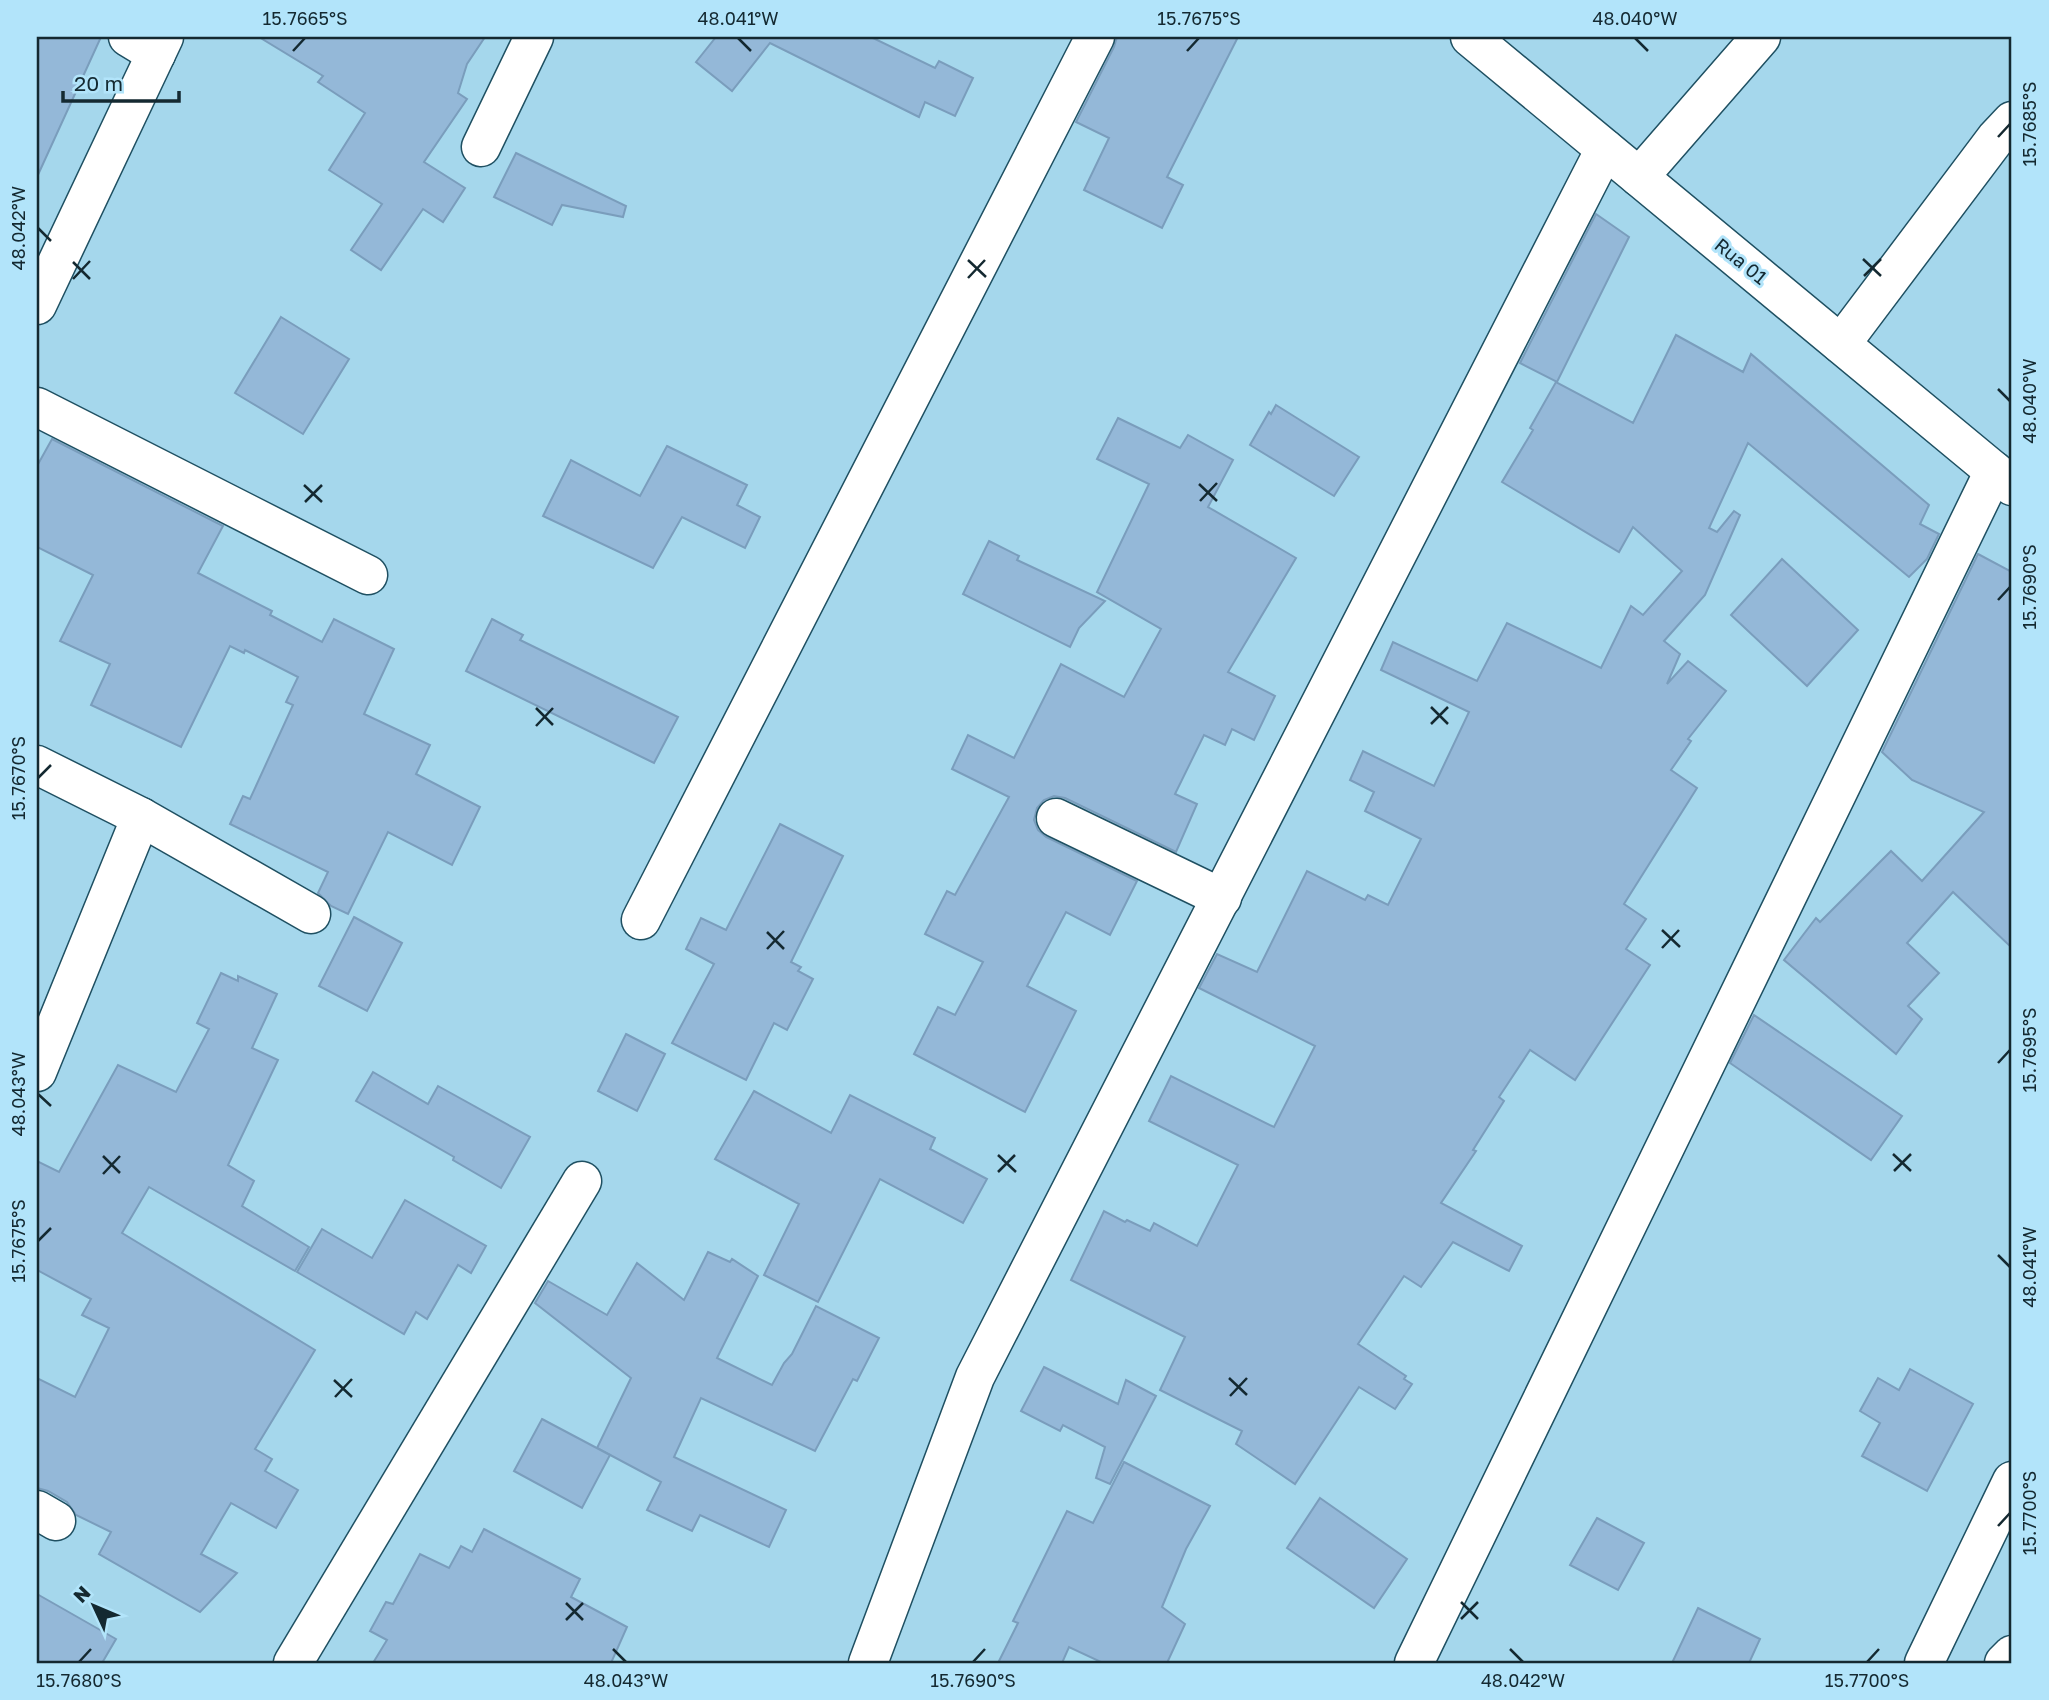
<svg xmlns="http://www.w3.org/2000/svg" width="2049" height="1700" font-family="'Golos Text',sans-serif">
  <style>
    .building { fill: #94b8d8; stroke: #7a9dbc; stroke-width: 2 }
    .lines { fill: none; stroke-linecap: round; stroke-linejoin: round }
    .minor-casing { stroke: #1f5062; stroke-width: 41 }
    .minor { stroke: #fff; stroke-width: 38 }
    .ticks { fill: none; stroke: #142931; stroke-width: 2.5 }
    .labels { text-anchor: middle; stroke-width: 6; stroke-linejoin: round; paint-order: stroke }
    .street-label { font-size: 19px; fill: #142931; stroke: #b2e4fa }
    .neatline { fill: none; stroke: #142931; stroke-width: 2.5 }
    .ticks-label { font-size: 18px; text-anchor: middle; fill: #142931 }
  </style>
  <rect width="100%" height="100%" fill="#a5d7ec"/>
  <g class="building">
    <path d="M37 37H101L37 177Z"/>
    <path d="M259 37H485L467 64 458 93 467 99 424 162 465 188 443 222 423 209 381 270 351 250 382 204 329 170 365 113 318 82 323 76Z"/>
    <path d="M716 37H871L935 68 939 61 973 78 955 116 925 102 919 117 770 43 732 91 696 62Z"/>
    <path d="M1117 37H1238L1167 177 1183 185 1162 228 1084 190 1109 138 1076 122 1114 47Z"/>
    <path d="M516 153 626 206 623 217 562 205 552 225 494 197Z"/>
    <path d="M1596 214 1629 237 1557 382 1520 363Z"/>
    <path d="M281 317 349 359 303 434 235 393Z"/>
    <path d="M1676 335 1743 372 1751 354 1929 505 1920 524 1939 534 1927 559 1909 577 1748 443 1709 528 1717 532 1734 511 1740 515 1705 595 1664 641 1680 654 1667 684 1688 661 1726 691 1688 739 1691 741 1671 770 1697 788 1624 904 1646 919 1626 949 1650 965 1575 1080 1530 1050 1499 1097 1504 1101 1473 1150 1476 1151 1441 1203 1522 1246 1509 1271 1453 1242 1421 1287 1404 1276 1358 1344 1406 1376 1404 1379 1412 1384 1395 1409 1359 1387 1295 1484 1236 1444 1242 1431 1160 1390 1185 1337 1071 1280 1104 1211 1125 1222 1127 1220 1150 1231 1154 1223 1197 1246 1238 1165 1149 1121 1171 1076 1274 1127 1315 1046 1199 988 1217 954 1257 972 1307 871 1365 900 1368 895 1388 905 1421 839 1365 811 1374 792 1350 780 1363 751 1434 786 1469 712 1381 670 1393 642 1477 681 1507 623 1601 668 1631 606 1643 615 1682 571 1633 527 1619 552 1502 482 1533 430 1530 428 1556 382 1633 423Z"/>
    <path d="M1276 405 1359 457 1334 496 1250 445 1269 412 1271 414Z"/>
    <path d="M1118 418 1180 448 1188 435 1233 460 1208 507 1296 558 1228 672 1275 696 1254 740 1232 729 1225 745 1204 735 1175 794 1197 804 1176 852 1065 798 1054 796 1044 800 1037 808 1034 820 1038 830 1046 837 1137 881 1110 935 1066 912 1027 986 1076 1011 1025 1112 914 1054 938 1007 955 1015 983 962 925 934 947 891 955 895 1009 797 952 769 968 735 1014 758 1061 664 1124 697 1161 629 1097 592 1149 484 1097 459Z"/>
    <path d="M52 439 223 526 198 573 272 611 270 615 322 642 334 619 394 649 364 714 430 745 416 774 480 807 452 865 388 832 348 914 331 906 318 893 328 872 230 824 243 796 250 799 293 705 286 702 298 677 245 650 244 653 230 646 181 747 91 705 110 664 60 641 93 575 37 547V466Z"/>
    <path d="M667 446 747 485 737 505 760 517 745 548 682 517 653 568 543 516 571 460 640 496Z"/>
    <path d="M989 541 1019 556 1017 560 1105 601 1079 628 1070 647 963 594Z"/>
    <path d="M1978 554 2012 572V948L1953 892 1907 943 1939 973 1908 1006 1922 1019 1896 1054 1784 960 1816 918 1820 922 1891 851 1922 881 1984 812 1912 780 1882 752Z"/>
    <path d="M1782 559 1858 630 1807 686 1731 615Z"/>
    <path d="M492 619 523 635 520 640 678 717 654 763 466 671Z"/>
    <path d="M780 824 843 856 791 962 801 967 798 971 813 979 787 1030 774 1023 746 1080 672 1043 714 964 686 949 701 918 726 930Z"/>
    <path d="M354 917 402 943 367 1011 319 986Z"/>
    <path d="M221 973 238 981V976L277 994 252 1048 278 1060 228 1165 254 1181 242 1206 309 1247 295 1271 149 1187 122 1233 315 1350 255 1449 272 1459 265 1471 298 1490 276 1528 231 1503 201 1554 237 1573 200 1612 99 1554 111 1532 76 1515 67 1502 48 1491 37 1488V1378L75 1397 109 1328 82 1315 91 1299 37 1270V1161L59 1172 118 1065 176 1092 209 1029 197 1023Z"/>
    <path d="M1754 1015 1902 1116 1871 1160 1730 1063Z"/>
    <path d="M626 1034 665 1054 637 1111 598 1091Z"/>
    <path d="M373 1072 428 1104 438 1086 530 1137 501 1188 453 1160 454 1157 356 1101Z"/>
    <path d="M754 1091 831 1133 850 1095 935 1138 930 1149 987 1179 963 1223 880 1179 818 1302 764 1275 799 1204 715 1159Z"/>
    <path d="M405 1200 486 1246 471 1273 458 1265 427 1319 416 1312 404 1334 297 1272 322 1229 372 1258Z"/>
    <path d="M708 1252 730 1262 732 1259 758 1276 717 1358 772 1385 784 1363 792 1354 816 1306 879 1338 857 1381 853 1379 815 1451 701 1398 674 1457 786 1510 769 1547 700 1515 692 1531 647 1510 661 1482 597 1448 631 1378 535 1303 548 1281 607 1315 637 1263 684 1300Z"/>
    <path d="M1044 1367 1118 1404 1126 1380 1156 1396 1110 1484 1096 1478 1105 1447 1063 1425 1060 1431 1021 1411Z"/>
    <path d="M1910 1369 1973 1404 1927 1491 1862 1456 1880 1423 1860 1411 1878 1378 1899 1390Z"/>
    <path d="M542 1419 610 1455 582 1508 514 1471Z"/>
    <path d="M1124 1462 1210 1506 1186 1549 1162 1607 1185 1624 1167 1663H1103L1069 1647 1062 1663H998L1018 1623 1013 1621 1067 1511 1093 1523Z"/>
    <path d="M1320 1498 1407 1559 1374 1608 1287 1548Z"/>
    <path d="M1597 1518 1644 1543 1618 1590 1570 1565Z"/>
    <path d="M484 1529 580 1579 571 1597 627 1627 611 1663H373L387 1640 370 1631 386 1602 393 1604 420 1554 449 1568 461 1546 472 1552Z"/>
    <path d="M37 1594 116 1639 102 1663H37Z"/>
    <path d="M1698 1608 1760 1639 1749 1663H1672Z"/>
  </g>
  <g class="lines">
    <g class="minor-casing">
      <g id="minor">
        <path d="M128 37 156 54"/>
        <path d="M1470 37 2012 486"/>
        <path d="M481 147 534 37"/>
        <path d="M1639 177 1761 37"/>
        <path d="M37 305 164 37"/>
        <path d="M1841 344 1996 138 2012 121"/>
        <path d="M37 407 368 575"/>
        <path d="M37 765 141 817 311 914"/>
        <path d="M1056 818 1222 898"/>
        <path d="M641 920 1095 37"/>
        <path d="M37 1072 141 817"/>
        <path d="M37 1510 56 1521"/>
        <path d="M293 1663 582 1181"/>
        <path d="M868 1663 975 1377 1605 149"/>
        <path d="M1414 1663 1994 471"/>
        <path d="M1924 1663 2012 1481"/>
        <path d="M2004 1663 2012 1655"/>
      </g>
    </g>
    <use href="#minor" class="minor"/>
  </g>
  <path class="ticks" d="M738 38 751 51M1635 38 1648 51M293 51 305 38M1187 51 1199 38M1998 137 2010 124M38 228 51 241M1863 259 1881 276M968 260 986 277M73 262 90 279M1864 276 1881 259M968 278 985 260M73 279 90 261M1998 389 2010 401M1199 484 1217 501M304 485 322 502M1200 501 1217 483M305 502 322 485M1998 600 2010 587M1431 707 1448 724M536 708 553 725M1431 724 1448 707M536 726 553 708M38 778 51 765M1662 930 1680 947M767 932 784 949M1662 948 1679 930M767 949 784 931M1998 1063 2010 1050M38 1094 51 1106M1893 1154 1911 1171M998 1155 1016 1172M103 1156 120 1173M1894 1171 1911 1154M998 1172 1015 1155M103 1174 120 1156M38 1241 51 1228M1998 1255 2010 1267M1229 1378 1247 1395M334 1380 352 1397M1230 1396 1247 1378M335 1397 352 1379M1998 1526 2010 1513M1461 1602 1478 1619M566 1603 583 1620M1461 1619 1478 1602M566 1620 583 1603M613 1649 626 1662M1510 1649 1523 1662M79 1662 91 1649M973 1662 985 1649M1867 1662 1879 1649"/>
  <g class="labels">
    <g class="street-label">
      <text transform="translate(1741 261) rotate(39)" y="7">Rua 01</text>
    </g>
  </g>
  <rect width="2049" height="1700" fill="none" stroke="#b2e4fa" stroke-width="77"/>
  <g transform="translate(94 1606) rotate(314)" stroke="#b2e4fa" stroke-width="5" paint-order="stroke">
  <path d="M0-5L12 26L0 18L-12 26Z" fill="#142931"/>
  <text y="-10" font-size="19" font-weight="bold" text-anchor="middle" fill="#142931">N</text>
  </g>
  <path d="M63 91v10h116v-10" fill="none" stroke="#142931" stroke-width="3.5"/>
  <text x="74" y="91" font-size="21" fill="#142931" stroke="#b2e4fa" stroke-width="5" paint-order="stroke">20 m</text>
  <rect x="38" y="38" width="1972" height="1624" class="neatline"/>
  <g class="ticks-label">
    <text x="305" y="25">15.7665°S</text>
    <text x="738" y="25">48.041°W</text>
    <text x="1199" y="25">15.7675°S</text>
    <text x="1635" y="25">48.040°W</text>
    <text transform="translate(2030 124) rotate(-90)" y="6">15.7685°S</text>
    <text transform="translate(19 228) rotate(-90)" y="6">48.042°W</text>
    <text transform="translate(2030 401) rotate(-90)" y="6">48.040°W</text>
    <text transform="translate(2030 587) rotate(-90)" y="6">15.7690°S</text>
    <text transform="translate(19 778) rotate(-90)" y="6">15.7670°S</text>
    <text transform="translate(2030 1050) rotate(-90)" y="6">15.7695°S</text>
    <text transform="translate(19 1094) rotate(-90)" y="6">48.043°W</text>
    <text transform="translate(19 1241) rotate(-90)" y="6">15.7675°S</text>
    <text transform="translate(2030 1267) rotate(-90)" y="6">48.041°W</text>
    <text transform="translate(2030 1513) rotate(-90)" y="6">15.7700°S</text>
    <text x="79" y="1687">15.7680°S</text>
    <text x="626" y="1687">48.043°W</text>
    <text x="973" y="1687">15.7690°S</text>
    <text x="1523" y="1687">48.042°W</text>
    <text x="1867" y="1687">15.7700°S</text>
  </g>
</svg>
